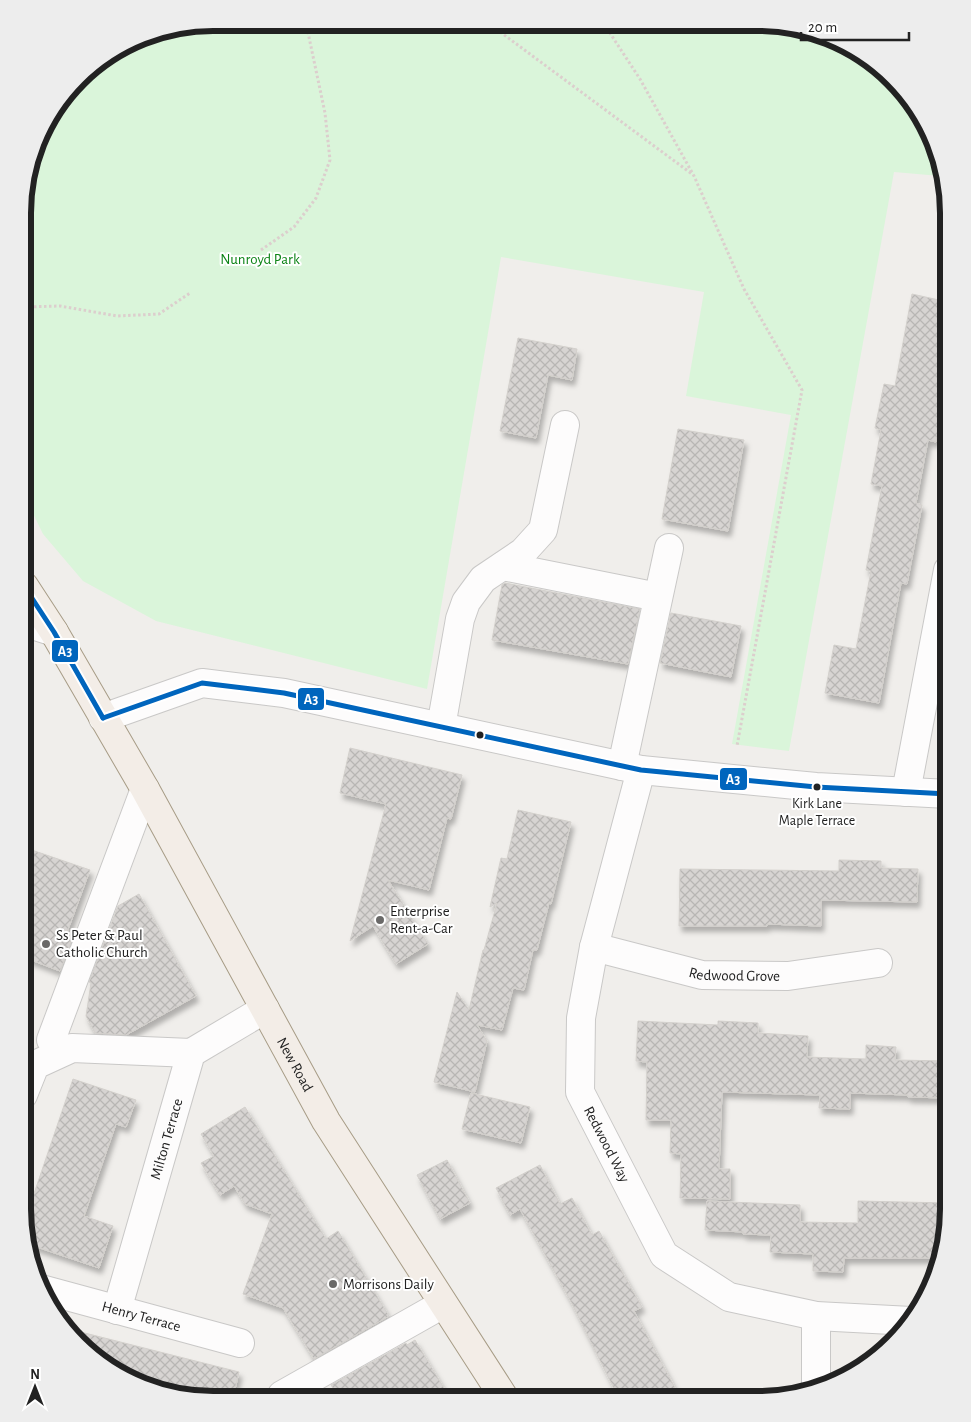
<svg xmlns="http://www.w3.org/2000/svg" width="971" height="1422" font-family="'Alegreya Sans',sans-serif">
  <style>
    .park { fill: #daf5da }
    .building { fill: url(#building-cross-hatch); stroke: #d3d0cc; filter: url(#shadow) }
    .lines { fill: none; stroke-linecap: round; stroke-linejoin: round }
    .minor-casing { stroke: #c9c8c7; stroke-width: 30 }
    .major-casing { stroke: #a79c86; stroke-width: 30 }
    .path { stroke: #dccecd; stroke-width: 3; stroke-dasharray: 2.5 2.5; stroke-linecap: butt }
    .minor { stroke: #fdfcfc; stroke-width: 28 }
    .major { stroke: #f3ede7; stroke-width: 28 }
    .bus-1-casing { stroke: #fff; stroke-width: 9 }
    .bus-1 { stroke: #0065bd; stroke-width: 5 }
    .bus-dot { fill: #222; stroke: #fff; stroke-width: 2 }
    .poi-dot { fill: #6a6968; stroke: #fff; stroke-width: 2 }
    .labels { text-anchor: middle; stroke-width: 4; stroke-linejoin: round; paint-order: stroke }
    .bus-label { font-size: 14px; fill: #222; stroke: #fff }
    .park-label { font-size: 15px; fill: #0c8416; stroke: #fff }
    .poi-label { font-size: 15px; fill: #222; stroke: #fff; text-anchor: start }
    .street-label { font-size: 15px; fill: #222; stroke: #fff }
    .rim { fill: none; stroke: #222; stroke-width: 6 }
    .line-badge { stroke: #fff; stroke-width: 2 }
    .badge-label { font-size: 14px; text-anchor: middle; font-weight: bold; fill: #fff }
  </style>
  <defs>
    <pattern id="building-cross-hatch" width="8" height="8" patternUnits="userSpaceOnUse" patternTransform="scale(1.25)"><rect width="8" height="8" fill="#d7d4d2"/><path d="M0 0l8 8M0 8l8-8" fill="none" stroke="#b8b6b4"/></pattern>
    <filter id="shadow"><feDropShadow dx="3" dy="5.5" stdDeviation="2.5" flood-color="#0004"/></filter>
  </defs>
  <rect width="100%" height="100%" fill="#f0eeeb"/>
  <path class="park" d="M213 23 783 24 831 37 874 62 929 129 940 176 894 172 789 751 732 744 791 415 686 396 704 292 501 257 427 689 156 621 83 581 43 534 24 495V188L48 118 88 70 151 33Z"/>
  <g class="building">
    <path d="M912 294 948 302V328L943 353 948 354V357L941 395 946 396 936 442 928 440 916 503 922 505 907 584 901 583 879 703 825 693 834 645 856 649 871 571 866 570 882 486 871 484 881 430 875 428 884 384 895 386Z"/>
    <path d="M518 338 577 349 572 380 548 375 536 438 500 431Z"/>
    <path d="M678 429 744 440 728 531 662 519Z"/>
    <path d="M505 583 640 609 628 664 492 640 502 585Z"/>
    <path d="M671 613 741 626 731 677 660 663Z"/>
    <path d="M350 748 462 775 451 819 447 818 429 890 388 880 428 944 396 964 373 926 350 941 386 804 340 793Z"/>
    <path d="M518 810 571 822 551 904 549 903 537 950H533L524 990 513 988 502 1030 477 1025 487 1041 475 1092 434 1082 457 992 469 1010 483 950H484L497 903 490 907 501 858 507 859Z"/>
    <path d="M23 847 90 870 66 935 76 929 60 971 23 957Z"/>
    <path d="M839 860 881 861V868L918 869 917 902 821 900V926L767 924V926H679L680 869 839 871Z"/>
    <path d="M139 894 196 996 126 1035 95 1033 86 1016 91 983 89 982 118 906Z"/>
    <path d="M638 1021 718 1025V1021L758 1023V1033L808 1036 807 1057 866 1059V1045L896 1047 895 1060 948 1061V1098L908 1097V1095L850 1093V1109L819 1108 820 1095 722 1092 719 1169H730V1199L680 1198 681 1154 670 1153 671 1120H646L647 1062 636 1061Z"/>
    <path d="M73 1079 136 1100 126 1127 116 1124 84 1216 113 1226 99 1268 31 1245 25 1220Z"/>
    <path d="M471 1093 530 1107 521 1143 462 1129Z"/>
    <path d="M245 1107 326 1239 338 1231 389 1316 314 1359 283 1308 243 1294 272 1214 245 1204 234 1186 220 1195 201 1163 214 1156 201 1134Z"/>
    <path d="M447 1160 470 1203 440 1219 417 1175Z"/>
    <path d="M540 1165 560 1204 572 1198 592 1235 599 1231 642 1307 634 1311 681 1399H619L571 1302 520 1209 510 1215 496 1188Z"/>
    <path d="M707 1201 800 1205V1222L858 1223V1201L948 1203 947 1226 941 1258H844L843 1272 813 1271V1254L770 1252 771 1235 743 1234 744 1232 705 1230Z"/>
    <path d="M65 1328 239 1372 233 1398H188L107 1367 70 1334Z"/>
    <path d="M415 1340 444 1388 426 1399 339 1398 331 1385 406 1343 407 1345Z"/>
  </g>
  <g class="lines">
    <g class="minor-casing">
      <g id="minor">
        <path d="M503 566 658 597"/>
        <path d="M23 622 54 632"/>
        <path d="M103 718 202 683 284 693 641 770 816 787 948 794"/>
        <path d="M441 727 460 619 466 602 483 579 523 552 543 530 565 425"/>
        <path d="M622 766 669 548"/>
        <path id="s1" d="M641 770 594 947 581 1018 580 1092 664 1255 729 1297 816 1316 911 1321"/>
        <path d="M906 792 948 570"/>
        <path id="s2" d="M594 947 702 975 788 976 878 963"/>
        <path d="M51 1040 145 789"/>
        <path d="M23 1095 35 1065 72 1048 191 1053"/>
        <path id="s3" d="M41 1289 240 1343"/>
        <path id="s4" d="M117 1310 191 1053 265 1009"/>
        <path d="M816 1386V1316"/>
        <path d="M284 1398 282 1395 443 1304"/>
      </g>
    </g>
    <g class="major-casing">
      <g id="major">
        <path id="s5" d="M24 586 54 632 145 789 326 1121 505 1399"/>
      </g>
    </g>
    <g class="path">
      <path d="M488 23 692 174"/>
      <path d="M604 24 640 79 694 176 744 289 802 390 737 746"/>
      <path d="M261 250 294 227 316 198 330 160 325 113 306 23"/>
      <path d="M24 307 60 306 117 316 159 314 190 293"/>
    </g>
    <use href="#minor" class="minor"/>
    <use href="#major" class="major"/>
    <g class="bus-1-casing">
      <g id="bus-1">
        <path d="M24 586 54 632 103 718"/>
        <path d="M103 718 202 683 284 693 641 770 816 787 948 794"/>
      </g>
    </g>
    <use href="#bus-1" class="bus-1"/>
  </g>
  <g class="bus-dot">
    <circle cx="480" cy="735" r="4.5"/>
    <circle cx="817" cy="787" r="4.5"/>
  </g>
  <g class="poi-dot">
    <circle cx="380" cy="920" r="5"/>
    <circle cx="46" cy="944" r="5"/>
    <circle cx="333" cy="1284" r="5"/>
  </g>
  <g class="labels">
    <g class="bus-label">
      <text x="817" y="808">Kirk Lane<tspan x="817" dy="17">Maple Terrace</tspan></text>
    </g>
    <g class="park-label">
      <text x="260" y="264">Nunroyd Park</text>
    </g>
    <g class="poi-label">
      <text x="390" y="916">Enterprise<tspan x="390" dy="17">Rent-a-Car</tspan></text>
      <text x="56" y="940">Ss Peter &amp; Paul<tspan x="56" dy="17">Catholic Church</tspan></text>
      <text x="343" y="1289">Morrisons Daily</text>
    </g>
    <g class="street-label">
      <text dy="5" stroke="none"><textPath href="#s2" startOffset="144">Redwood Grove</textPath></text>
      <text dy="5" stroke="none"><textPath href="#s5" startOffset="550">New Road</textPath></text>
      <text dy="5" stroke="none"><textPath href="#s4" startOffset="178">Milton Terrace</textPath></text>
      <text dy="5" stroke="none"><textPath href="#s1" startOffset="388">Redwood Way</textPath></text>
      <text dy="5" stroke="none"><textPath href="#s3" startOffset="104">Henry Terrace</textPath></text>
    </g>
  </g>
  <path d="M0 0H971V1422H0ZM213 31H758A182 182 0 0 1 940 213V1209A182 182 0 0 1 758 1391H213A182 182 0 0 1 31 1209V213A182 182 0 0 1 213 31Z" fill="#ededed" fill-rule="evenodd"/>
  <path class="rim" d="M213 31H758A182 182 0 0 1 940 213V1209A182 182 0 0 1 758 1391H213A182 182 0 0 1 31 1209V213A182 182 0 0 1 213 31Z"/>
  <g class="line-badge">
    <rect x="51" y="639" width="28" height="24" rx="5" fill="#0065bd"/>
    <rect x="297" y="687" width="28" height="24" rx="5" fill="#0065bd"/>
    <rect x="719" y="767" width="29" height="24" rx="5" fill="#0065bd"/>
  </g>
  <g class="badge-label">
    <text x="65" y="656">A3</text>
    <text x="311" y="704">A3</text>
    <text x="733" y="784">A3</text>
  </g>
  <g transform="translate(35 1387)" stroke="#ffffff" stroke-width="4" paint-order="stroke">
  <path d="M0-4L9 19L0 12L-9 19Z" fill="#222222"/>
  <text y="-8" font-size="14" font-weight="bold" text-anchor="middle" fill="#222222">N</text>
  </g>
  <path d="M801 32v8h108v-8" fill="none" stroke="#222222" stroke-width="2.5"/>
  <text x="808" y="32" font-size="15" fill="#222222" stroke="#ffffff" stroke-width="4" paint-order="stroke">20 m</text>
</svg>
